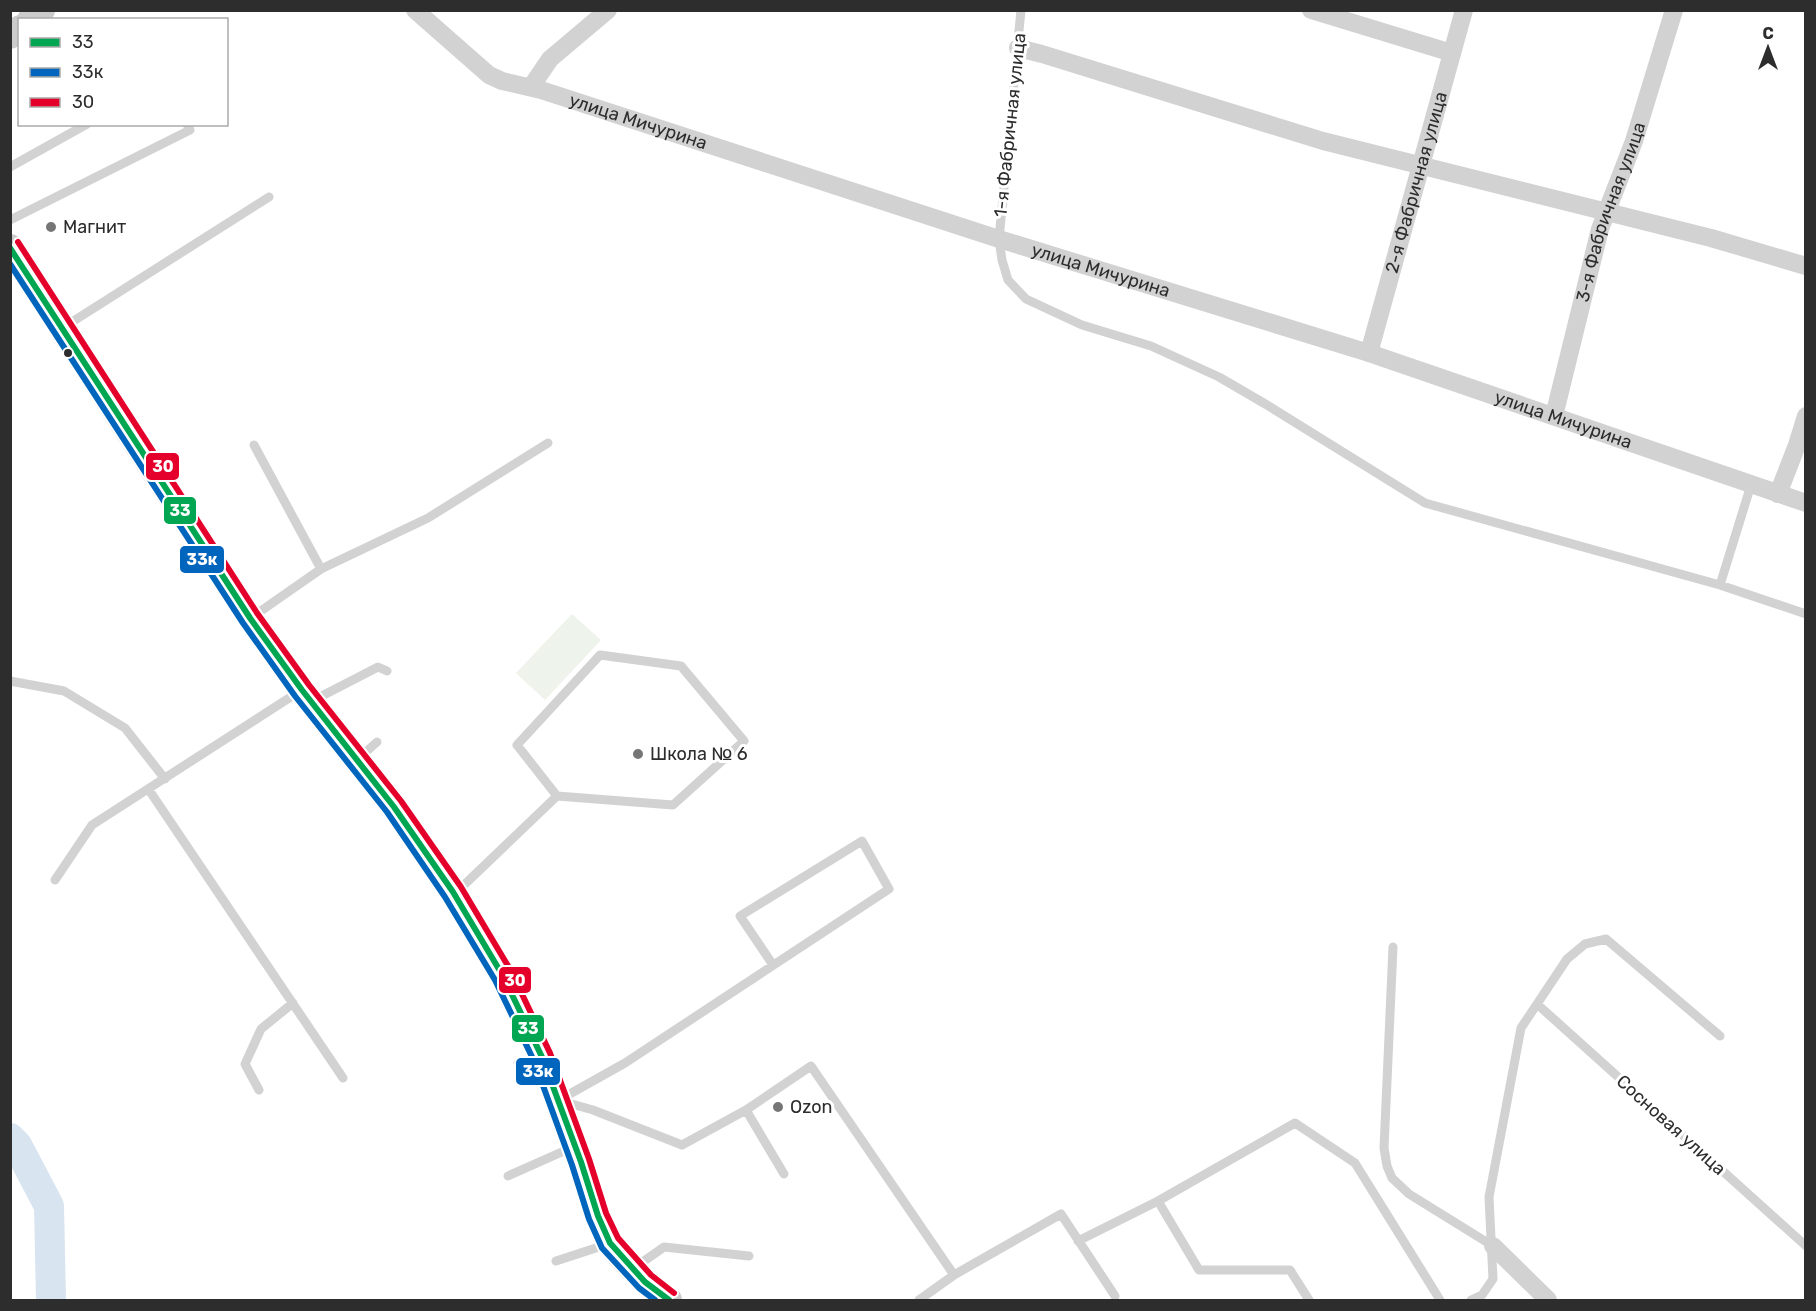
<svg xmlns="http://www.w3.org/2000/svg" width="1816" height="1311" viewBox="0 0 1816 1311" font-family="Rubik,sans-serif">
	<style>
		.green { fill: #eef3eb }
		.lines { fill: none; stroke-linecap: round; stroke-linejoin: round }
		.river { stroke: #d8e4f0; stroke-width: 30 }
		.service { stroke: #d2d2d2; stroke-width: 9 }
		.minor { stroke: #d2d2d2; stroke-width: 18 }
		.secondary { stroke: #cbcbcb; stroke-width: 26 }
		.bus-1-casing { stroke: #fff; stroke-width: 10 }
		.bus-2-casing { stroke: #fff; stroke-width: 10 }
		.bus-3-casing { stroke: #fff; stroke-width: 10 }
		.bus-1 { stroke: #00a651; stroke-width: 6 }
		.bus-2 { stroke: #0065bd; stroke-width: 6 }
		.bus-3 { stroke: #e4002b; stroke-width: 6 }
		.poi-dot { fill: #767676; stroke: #fff; stroke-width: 2 }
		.bus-dot { fill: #2d2d2d; stroke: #fff; stroke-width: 2 }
		.labels { text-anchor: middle; stroke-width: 6; stroke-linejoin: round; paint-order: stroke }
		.street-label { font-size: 18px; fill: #2d2d2d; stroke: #fff }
		.poi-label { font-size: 18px; fill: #2d2d2d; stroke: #fff; text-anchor: start }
		.line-badge { stroke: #fff; stroke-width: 2 }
		.badge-label { font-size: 16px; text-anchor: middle; font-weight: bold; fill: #fff }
	</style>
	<rect width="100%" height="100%" fill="#fff"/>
	<!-- green -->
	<path class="green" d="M 572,614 L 601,640 L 545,700 L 516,673 Z"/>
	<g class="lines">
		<!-- river -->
		<path class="river" d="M 10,1138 L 17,1145 L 49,1206 L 51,1300"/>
		<!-- service -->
		<path class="service" d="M 1021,10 L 999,239 L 1002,260 L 1008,280 L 1026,299 L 1082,325 L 1151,346 L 1219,377 L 1267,405 L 1425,503 L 1720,585 L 1751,485
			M 10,167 L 87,124
			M 10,220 L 190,130 L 187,124
			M 64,327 L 269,197
			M 321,569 L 428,518 L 548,443
			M 1720,585 L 1806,614
			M 252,617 L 321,569 L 254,445
			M 10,681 L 64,691 L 125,728 L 165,779
			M 314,700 L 378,667 L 387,671
			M 359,758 L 377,742
			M 149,790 L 343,1078
			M 55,880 L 92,825 L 300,691
			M 455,890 L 464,885 L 557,796 L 517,745 L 600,655 L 681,666 L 744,741 L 673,805 L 557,796
			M 1393,947 L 1384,1148 L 1387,1166 L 1392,1178 L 1409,1194 L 1493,1246
			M 1537,1004 L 1806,1246
			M 518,1063 L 540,1057
			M 259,1090 L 245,1064 L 261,1029 L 293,1003
			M 559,1100 L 625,1063 L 889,889 L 862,841 L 740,916 L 773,965
			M 561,1101 L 593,1110 L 682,1145 L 746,1110
			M 784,1174 L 746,1110 L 811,1066 L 954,1275 L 919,1300
			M 508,1176 L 573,1147
			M 1078,1241 L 1158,1201
			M 556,1261 L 608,1244
			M 634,1268 L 664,1247 L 749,1256
			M 954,1275 L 1061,1214 L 1115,1296
			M 1309,1300 L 1290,1270 L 1199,1270 L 1158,1201 L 1295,1123 L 1355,1163 L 1440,1300
			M 1471,1300 L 1482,1295 L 1493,1279 L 1489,1197 L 1521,1028 L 1567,959 L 1585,944 L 1606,939 L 1720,1036"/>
		<!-- minor -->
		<g class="minor">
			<path id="s1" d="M 415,10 L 489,75 L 502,81 L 541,90 L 999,239 L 1369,353 L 1806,503"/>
			<path d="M 1311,10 L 1452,53"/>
			<path d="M 1018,48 L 1042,54 L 1323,141 L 1711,238 L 1806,266"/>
			<path d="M 531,87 L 550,59 L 608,10"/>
			<path id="s2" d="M 1369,353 L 1464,10"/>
			<path id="s3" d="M 1554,416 L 1600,229 L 1634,141 L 1674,10"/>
			<path d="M 1778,494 L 1797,445 L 1806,416"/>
			<path d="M 1493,1246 L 1548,1300"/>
		</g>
		<!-- secondary -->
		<path class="secondary" d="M 30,20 L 42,10
			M 10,36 L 20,28
			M 10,247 L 131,436 L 250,618 L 302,690 L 394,807 L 453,892 L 503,976 L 542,1057 L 581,1162 L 598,1216 L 610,1243 L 619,1255 L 645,1282 L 669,1300"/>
		<defs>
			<path id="bus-1" d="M 10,248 L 250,618 L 302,690 L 394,807 L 453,892 L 503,976 L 542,1057 L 581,1162 L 598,1216 L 610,1243 L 645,1282 L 669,1300"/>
			<path id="bus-2" d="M 10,264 L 243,623 L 295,696 L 387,812 L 445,897 L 495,980 L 534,1061 L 572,1165 L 589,1219 L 602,1248 L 639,1288 L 655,1300"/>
			<path id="bus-3" d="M 18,242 L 257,613 L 309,685 L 401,801 L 461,887 L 511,971 L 550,1053 L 589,1159 L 606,1213 L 618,1238 L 651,1275 L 674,1293"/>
		</defs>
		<!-- bus-1 casing -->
		<use href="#bus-1" class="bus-1-casing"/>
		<!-- bus-2 casing -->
		<use href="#bus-2" class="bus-2-casing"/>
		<!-- bus-3 casing -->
		<use href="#bus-3" class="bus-3-casing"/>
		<!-- bus-1 -->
		<use href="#bus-1" class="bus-1"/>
		<!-- bus-2 -->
		<use href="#bus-2" class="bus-2"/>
		<!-- bus-3 -->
		<use href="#bus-3" class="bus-3"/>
	</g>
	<!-- markers -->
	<g class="poi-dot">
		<circle cx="51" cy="227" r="6"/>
		<circle cx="638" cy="754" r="6"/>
		<circle cx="778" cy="1107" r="6"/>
	</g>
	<circle class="bus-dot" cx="68" cy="353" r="5"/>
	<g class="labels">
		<!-- street labels -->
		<g class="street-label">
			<text dy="6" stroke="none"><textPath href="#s1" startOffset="255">улица Мичурина</textPath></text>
			<text transform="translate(1010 125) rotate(-84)" y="6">1-я Фабричная улица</text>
			<text dy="6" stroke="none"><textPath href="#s2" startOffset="177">2-я Фабричная улица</textPath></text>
			<text dy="6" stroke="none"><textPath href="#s3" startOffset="212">3-я Фабричная улица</textPath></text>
			<text dy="6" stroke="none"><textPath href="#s1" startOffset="741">улица Мичурина</textPath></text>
			<text dy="6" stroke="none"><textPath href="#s1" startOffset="1227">улица Мичурина</textPath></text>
			<text transform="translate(1671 1125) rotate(42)" y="6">Сосновая улица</text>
		</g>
		<!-- poi labels -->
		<g class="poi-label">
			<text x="63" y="233">Магнит</text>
			<text x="650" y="760">Школа № 6</text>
			<text x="790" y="1113">Ozon</text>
		</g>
	</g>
	<g class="line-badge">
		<rect x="145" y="452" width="35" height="29" rx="6" fill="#e4002b"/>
		<rect x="163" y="496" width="34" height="29" rx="6" fill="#00a651"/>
		<rect x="179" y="545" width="46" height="29" rx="6" fill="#0065bd"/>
		<rect x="498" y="966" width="34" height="28" rx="6" fill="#e4002b"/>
		<rect x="511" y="1014" width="34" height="29" rx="6" fill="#00a651"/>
		<rect x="515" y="1057" width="46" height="29" rx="6" fill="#0065bd"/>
	</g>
	<g class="badge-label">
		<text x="163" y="472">30</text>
		<text x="180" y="516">33</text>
		<text x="202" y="565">33к</text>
		<text x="515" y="986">30</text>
		<text x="528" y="1034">33</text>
		<text x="538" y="1077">33к</text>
	</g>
	<!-- border -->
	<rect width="1816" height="1311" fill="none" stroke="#2d2d2d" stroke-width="24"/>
	<!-- legend -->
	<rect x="18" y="18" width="210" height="108" fill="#ffffff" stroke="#ababab" stroke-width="1.5"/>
	<rect x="30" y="38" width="30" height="9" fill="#00a651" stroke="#ababab" stroke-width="1.5"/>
	<text x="72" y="48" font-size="18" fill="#2d2d2d">33</text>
	<rect x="30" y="68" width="30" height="9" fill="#0065bd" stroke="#ababab" stroke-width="1.5"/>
	<text x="72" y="78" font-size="18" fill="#2d2d2d">33к</text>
	<rect x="30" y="98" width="30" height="9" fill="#e4002b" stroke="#ababab" stroke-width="1.5"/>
	<text x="72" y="108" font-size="18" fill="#2d2d2d">30</text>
	<!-- north arrow -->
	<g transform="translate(1768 48)" stroke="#ffffff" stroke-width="4.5" paint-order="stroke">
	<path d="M0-4.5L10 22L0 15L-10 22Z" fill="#2d2d2d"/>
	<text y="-9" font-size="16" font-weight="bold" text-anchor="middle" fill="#2d2d2d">С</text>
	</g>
</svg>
